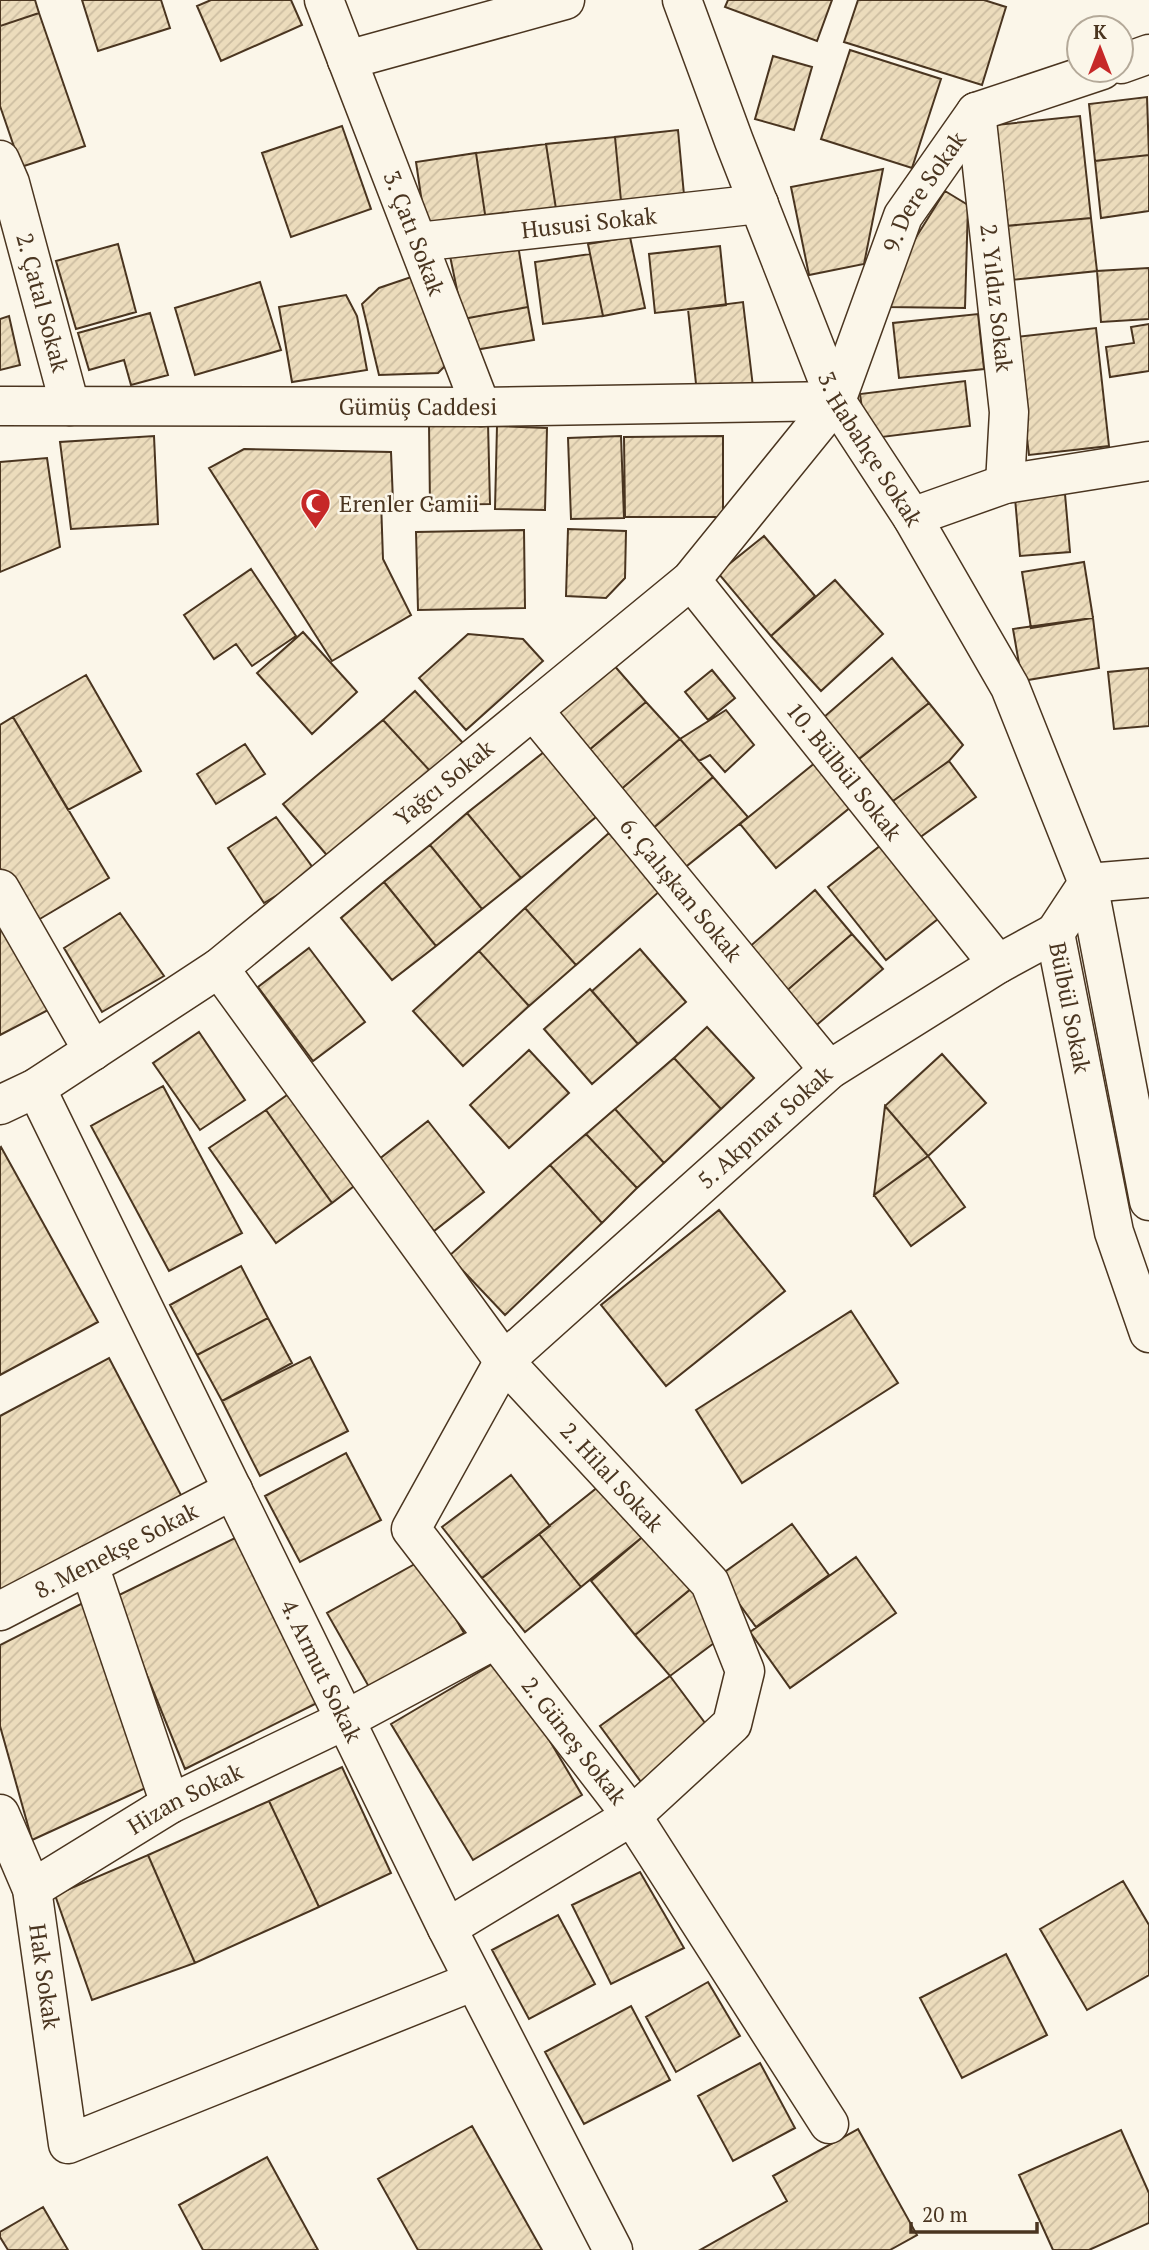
<svg xmlns="http://www.w3.org/2000/svg" width="1149" height="2250" viewBox="0 0 1149 2250" font-family="'PT Serif',serif">
	<style>
		.building { fill: url(#building-hatch); stroke: #4a3520; stroke-width: 2 }
		.lines { fill: none; stroke-linecap: round; stroke-linejoin: round }
		.street-casing { stroke: #4a3520; stroke-width: 41 }
		.secondary-casing { stroke: #4a3520; stroke-width: 41 }
		.street { stroke: #fbf6e9; stroke-width: 38 }
		.secondary { stroke: #fbf6e9; stroke-width: 38 }
		.labels { text-anchor: middle; stroke-width: 5; stroke-linejoin: round; paint-order: stroke }
		.street-label { font-size: 23px; fill: #4a3520; stroke: #fbf6e9 }
		.poi-label { font-size: 23px; fill: #4a3520; stroke: #fbf6e9; text-anchor: start }
	</style>
	<defs>
		<pattern id="building-hatch" width="6" height="6" patternUnits="userSpaceOnUse" patternTransform="scale(1.75)"><rect width="6" height="6" fill="#ecdcbc"/><path d="M-1 1l2-2M0 6l6-6M5 7l2-2" fill="none" stroke="#ccbda1"/></pattern>
	</defs>
	<rect width="100%" height="100%" fill="#fbf6e9"/>
	<!-- building -->
	<path class="building" d="M 0,0 L 35,0 L 39,13 L 0,26 Z
		M 82,0 L 161,0 L 170,28 L 98,51 Z
		M 211,0 L 291,0 L 302,25 L 221,61 L 197,6 Z
		M 728,0 L 832,0 L 817,41 L 725,7 Z
		M 858,0 L 984,0 L 1006,7 L 982,85 L 844,42 Z
		M 39,13 L 85,146 L 21,167 L 0,106 L 0,26 Z
		M 850,50 L 941,79 L 912,168 L 821,139 Z
		M 773,56 L 812,67 L 794,130 L 755,119 Z
		M 1147,97 L 1149,155 L 1095,161 L 1089,104 Z
		M 1080,116 L 1091,218 L 1006,226 L 996,125 Z
		M 342,126 L 371,209 L 291,237 L 262,153 Z
		M 678,130 L 684,195 L 621,201 L 615,137 Z
		M 615,137 L 621,201 L 556,209 L 546,144 Z
		M 546,144 L 556,209 L 486,221 L 476,153 Z
		M 476,153 L 486,221 L 426,230 L 416,162 Z
		M 1149,155 L 1149,211 L 1101,218 L 1095,161 Z
		M 883,169 L 864,264 L 809,275 L 791,187 Z
		M 945,191 L 968,205 L 965,308 L 887,307 L 903,258 Z
		M 1091,218 L 1097,271 L 1011,280 L 1006,226 Z
		M 630,237 L 645,308 L 603,316 L 588,244 Z
		M 118,244 L 136,312 L 76,329 L 56,261 Z
		M 518,245 L 528,307 L 463,319 L 450,256 Z
		M 720,246 L 726,305 L 655,313 L 649,254 Z
		M 590,254 L 603,316 L 543,324 L 535,262 Z
		M 1149,268 L 1149,319 L 1101,322 L 1097,271 Z
		M 420,274 L 450,361 L 438,373 L 379,375 L 362,304 L 379,288 Z
		M 260,282 L 281,350 L 195,375 L 175,308 Z
		M 346,295 L 357,316 L 367,370 L 292,382 L 279,307 Z
		M 743,302 L 753,387 L 697,393 L 688,309 Z
		M 528,307 L 534,340 L 469,351 L 463,319 Z
		M 150,313 L 168,375 L 131,385 L 124,360 L 89,370 L 78,333 Z
		M 978,314 L 984,369 L 899,378 L 893,323 Z
		M 9,316 L 20,365 L 0,370 L 0,319 Z
		M 1149,324 L 1149,371 L 1110,377 L 1106,347 L 1134,343 L 1131,327 Z
		M 1096,328 L 1109,446 L 1029,455 L 1015,337 Z
		M 965,381 L 970,426 L 866,439 L 860,394 Z
		M 488,423 L 490,504 L 430,505 L 429,424 Z
		M 497,426 L 547,428 L 545,510 L 495,509 Z
		M 154,436 L 158,524 L 71,529 L 60,442 Z
		M 621,436 L 624,518 L 571,519 L 568,438 Z
		M 723,436 L 723,517 L 625,517 L 624,437 Z
		M 244,449 L 391,452 L 393,502 L 381,501 L 383,559 L 411,615 L 332,661 L 209,468 Z
		M 47,458 L 60,547 L 0,572 L 0,462 Z
		M 1065,494 L 1070,552 L 1020,556 L 1015,498 Z
		M 568,529 L 626,531 L 625,578 L 606,598 L 566,596 Z
		M 524,530 L 525,608 L 418,610 L 416,532 Z
		M 764,536 L 815,596 L 771,636 L 718,573 Z
		M 1084,562 L 1093,618 L 1031,628 L 1022,572 Z
		M 251,569 L 296,636 L 252,666 L 236,644 L 214,659 L 184,615 Z
		M 835,580 L 883,634 L 821,691 L 771,636 Z
		M 1093,618 L 1099,668 L 1022,681 L 1013,629 Z
		M 303,632 L 357,692 L 312,734 L 257,673 Z
		M 468,634 L 523,639 L 543,661 L 466,730 L 419,678 Z
		M 892,658 L 929,703 L 859,759 L 824,717 Z
		M 612,663 L 646,702 L 588,751 L 554,712 Z
		M 1149,668 L 1149,726 L 1114,729 L 1108,672 Z
		M 712,670 L 735,698 L 708,720 L 685,692 Z
		M 86,675 L 141,771 L 68,810 L 13,717 Z
		M 415,691 L 463,743 L 431,772 L 383,720 Z
		M 646,702 L 680,739 L 619,791 L 588,751 Z
		M 929,703 L 963,745 L 949,761 L 893,801 L 859,759 Z
		M 726,710 L 754,745 L 725,772 L 710,755 L 699,761 L 680,739 Z
		M 13,717 L 109,878 L 33,923 L 0,868 L 0,725 Z
		M 383,720 L 431,772 L 331,860 L 283,804 Z
		M 680,739 L 713,777 L 651,830 L 619,791 Z
		M 245,744 L 265,774 L 216,804 L 197,774 Z
		M 544,752 L 596,817 L 521,878 L 467,813 Z
		M 949,761 L 976,797 L 919,838 L 893,801 Z
		M 816,762 L 852,806 L 776,868 L 740,824 Z
		M 713,777 L 748,817 L 683,869 L 651,830 Z
		M 467,813 L 521,878 L 482,909 L 430,845 Z
		M 276,817 L 316,872 L 264,903 L 228,848 Z
		M 609,833 L 661,890 L 576,965 L 525,908 Z
		M 890,838 L 948,911 L 886,960 L 828,887 Z
		M 430,845 L 482,909 L 436,946 L 384,882 Z
		M 384,882 L 436,946 L 392,980 L 341,918 Z
		M 815,890 L 852,934 L 784,993 L 747,949 Z
		M 525,908 L 576,965 L 529,1006 L 479,951 Z
		M 120,913 L 164,976 L 102,1012 L 64,948 Z
		M 0,916 L 50,1009 L 0,1035 Z
		M 852,934 L 883,969 L 813,1028 L 784,993 Z
		M 309,948 L 365,1022 L 313,1061 L 258,987 Z
		M 640,949 L 686,1002 L 638,1044 L 592,991 Z
		M 479,951 L 529,1006 L 463,1066 L 413,1011 Z
		M 590,989 L 638,1044 L 592,1084 L 544,1029 Z
		M 707,1027 L 754,1078 L 721,1109 L 674,1058 Z
		M 199,1032 L 245,1100 L 200,1130 L 153,1063 Z
		M 529,1050 L 569,1093 L 509,1148 L 470,1105 Z
		M 942,1054 L 986,1103 L 928,1156 L 885,1106 Z
		M 674,1058 L 721,1109 L 664,1163 L 615,1109 Z
		M 163,1086 L 242,1233 L 169,1271 L 91,1126 Z
		M 297,1088 L 362,1180 L 332,1203 L 266,1110 Z
		M 885,1106 L 928,1156 L 874,1195 Z
		M 615,1109 L 664,1163 L 637,1188 L 586,1134 Z
		M 266,1110 L 332,1203 L 276,1243 L 209,1148 Z
		M 428,1121 L 484,1192 L 434,1231 L 378,1160 Z
		M 586,1134 L 637,1188 L 602,1223 L 550,1165 Z
		M 1,1147 L 98,1322 L 0,1375 L 0,1148 Z
		M 928,1156 L 965,1207 L 911,1246 L 874,1195 Z
		M 550,1165 L 602,1223 L 505,1315 L 449,1256 Z
		M 719,1210 L 785,1291 L 666,1386 L 601,1305 Z
		M 241,1266 L 268,1318 L 197,1355 L 170,1305 Z
		M 851,1311 L 898,1383 L 742,1483 L 696,1410 Z
		M 268,1318 L 292,1363 L 222,1401 L 197,1355 Z
		M 310,1357 L 348,1431 L 260,1476 L 222,1401 Z
		M 109,1358 L 182,1497 L 0,1593 L 0,1416 Z
		M 346,1453 L 381,1520 L 300,1562 L 265,1496 Z
		M 511,1475 L 550,1526 L 482,1578 L 442,1527 Z
		M 603,1483 L 646,1534 L 581,1587 L 539,1534 Z
		M 792,1524 L 829,1575 L 756,1627 L 719,1576 Z
		M 539,1534 L 581,1587 L 525,1632 L 482,1578 Z
		M 646,1534 L 692,1588 L 635,1635 L 591,1581 Z
		M 235,1538 L 319,1702 L 185,1769 L 115,1597 Z
		M 856,1557 L 896,1613 L 790,1688 L 750,1632 Z
		M 422,1560 L 464,1633 L 369,1687 L 327,1613 Z
		M 692,1588 L 726,1634 L 670,1676 L 635,1635 Z
		M 85,1602 L 150,1786 L 32,1840 L 0,1726 L 0,1645 Z
		M 501,1659 L 582,1795 L 473,1860 L 391,1724 Z
		M 670,1676 L 711,1731 L 641,1782 L 600,1726 Z
		M 342,1767 L 391,1873 L 319,1907 L 269,1801 Z
		M 269,1801 L 319,1907 L 195,1963 L 148,1855 Z
		M 148,1855 L 195,1963 L 92,2000 L 55,1895 Z
		M 640,1872 L 684,1948 L 611,1984 L 572,1905 Z
		M 1123,1881 L 1149,1925 L 1149,1975 L 1087,2010 L 1040,1929 Z
		M 558,1915 L 595,1984 L 529,2019 L 492,1950 Z
		M 1006,1954 L 1047,2035 L 962,2078 L 920,1998 Z
		M 708,1982 L 740,2036 L 676,2072 L 646,2017 Z
		M 631,2006 L 670,2080 L 584,2124 L 545,2052 Z
		M 760,2063 L 795,2128 L 733,2161 L 698,2096 Z
		M 472,2126 L 542,2250 L 418,2250 L 378,2179 Z
		M 858,2129 L 917,2235 L 890,2250 L 700,2250 L 787,2201 L 773,2176 Z
		M 1121,2130 L 1149,2193 L 1149,2223 L 1089,2250 L 1053,2250 L 1019,2175 Z
		M 267,2157 L 318,2250 L 203,2250 L 179,2205 Z
		M 43,2207 L 68,2250 L 8,2250 L 0,2237 L 0,2232 Z"/>
	<g class="lines">
		<defs>
			<g id="street">
				<path id="s1" d="M 324,0 L 481,407"/>
				<path d="M 347,60 L 565,0"/>
				<path d="M 1121,64 L 1149,54"/>
				<path id="s2" d="M 976,112 L 1009,412 L 1005,484"/>
				<path id="s3" d="M 0,160 L 10,183 L 70,406"/>
				<path id="s4" d="M 418,242 L 759,204"/>
				<path d="M 912,517 L 1005,484 L 1149,461"/>
				<path id="s5" d="M 691,580 L 998,964"/>
				<path id="s6" d="M 533,710 L 829,1070"/>
				<path d="M 1088,883 L 1149,878"/>
				<path d="M 0,889 L 93,1051"/>
				<path id="s7" d="M 219,968 L 504,1361 L 710,1583 L 745,1671 L 732,1724 L 632,1816 L 447,1928"/>
				<path id="s8" d="M 36,1088 L 447,1928 L 613,2250"/>
				<path id="s9" d="M 0,1105 L 36,1088 L 219,968 L 691,580 L 836,401 L 903,216 L 976,112 L 1102,70"/>
				<path d="M 89,1565 L 170,1804"/>
				<path id="s10" d="M 0,1611 L 233,1490"/>
				<path id="s11" d="M 0,1814 L 32,1889 L 68,2144 L 474,1981"/>
				<path id="s12" d="M 32,1889 L 170,1804 L 345,1720 L 496,1639"/>
				<path id="s13" d="M 829,2124 L 632,1816 L 411,1529 L 504,1361 L 829,1070 L 998,964 L 1055,933"/>
			</g>
			<g id="secondary">
				<path id="s14" d="M 682,0 L 734,141 L 836,401 L 912,517 L 1010,687 L 1088,883 L 1149,1201"/>
				<path id="s15" d="M 0,406 L 481,407 L 836,401"/>
				<path id="s16" d="M 1088,883 L 1055,933 L 1114,1232 L 1149,1333"/>
			</g>
		</defs>
		<!-- street casing -->
		<use href="#street" class="street-casing"/>
		<!-- secondary casing -->
		<use href="#secondary" class="secondary-casing"/>
		<!-- street -->
		<use href="#street" class="street"/>
		<!-- secondary -->
		<use href="#secondary" class="secondary"/>
	</g>
	<!-- icons -->
	<defs>
		<symbol id="mosque-pin" viewBox="-11 -11 22 30"><path d="M0 17L-7.5 6A9.5 9.5 0 1 1 7.5 6Z" fill="#c62828" stroke="#fbf6e9"/><path d="M3.5-4.9A6 6 0 1 0 3.5 4.9A5 5 0 1 1 3.5-4.9Z" fill="#fff"/></symbol>
	</defs>
	<g fill-rule="evenodd">
		<use href="#mosque-pin" x="298" y="486" width="35" height="47"/>
	</g>
	<g class="labels">
		<!-- street labels -->
		<g class="street-label">
			<text dy="8" stroke="none"><textPath href="#s9" startOffset="1328">9. Dere Sokak</textPath></text>
			<text dy="8" stroke="none"><textPath href="#s4" startOffset="172">Hususi Sokak</textPath></text>
			<text dy="8" stroke="none"><textPath href="#s1" startOffset="250">3. Çatı Sokak</textPath></text>
			<text dy="8" stroke="none"><textPath href="#s2" startOffset="187">2. Yıldız Sokak</textPath></text>
			<text dy="8" stroke="none"><textPath href="#s3" startOffset="149">2. Çatal Sokak</textPath></text>
			<text dy="8" stroke="none"><textPath href="#s15" startOffset="418">Gümüş Caddesi</textPath></text>
			<text dy="8" stroke="none"><textPath href="#s14" startOffset="488">3. Habahçe Sokak</textPath></text>
			<text dy="8" stroke="none"><textPath href="#s5" startOffset="245">10. Bülbül Sokak</textPath></text>
			<text dy="8" stroke="none"><textPath href="#s9" startOffset="550">Yağcı Sokak</textPath></text>
			<text dy="8" stroke="none"><textPath href="#s6" startOffset="233">6. Çalışkan Sokak</textPath></text>
			<text dy="8" stroke="none"><textPath href="#s16" startOffset="136">Bülbül Sokak</textPath></text>
			<text dy="8" stroke="none"><textPath href="#s13" startOffset="1270">5. Akpınar Sokak</textPath></text>
			<text dy="8" stroke="none"><textPath href="#s7" startOffset="644">2. Hilal Sokak</textPath></text>
			<text dy="8" stroke="none"><textPath href="#s10" startOffset="131">8. Menekşe Sokak</textPath></text>
			<text dy="8" stroke="none"><textPath href="#s8" startOffset="649">4. Armut Sokak</textPath></text>
			<text transform="translate(574 1741) rotate(52)" y="8">2. Güneş Sokak</text>
			<text dy="8" stroke="none"><textPath href="#s12" startOffset="178">Hizan Sokak</textPath></text>
			<text dy="8" stroke="none"><textPath href="#s11" startOffset="170">Hak Sokak</textPath></text>
		</g>
		<!-- poi labels -->
		<g class="poi-label">
			<text x="339" y="512">Erenler Camii</text>
		</g>
	</g>
	<!-- north arrow -->
	<g transform="translate(1100 49)"><circle r="33" fill="#fbf6e9" stroke="#b4a999" stroke-width="2"/>
	<path d="M0-5L12 26L0 18L-12 26Z" fill="#c62828"/>
	<text y="-10" font-size="19" font-weight="bold" text-anchor="middle" fill="#4a3520">K</text>
	</g>
	<!-- scale -->
	<path d="M911 2222v10h126v-10" fill="none" stroke="#4a3520" stroke-width="3.5"/>
	<text x="922" y="2222" font-size="21" fill="#4a3520" stroke="#fbf6e9" stroke-width="5" paint-order="stroke">20 m</text>
</svg>
